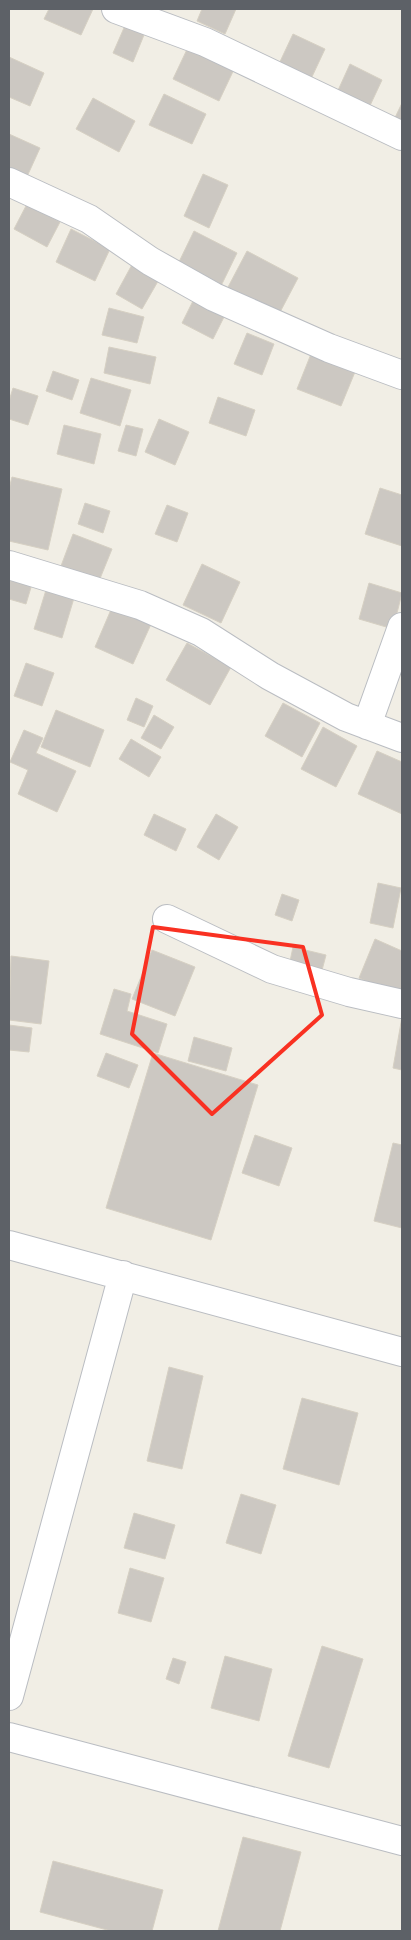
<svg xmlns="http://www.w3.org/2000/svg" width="411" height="1940" viewBox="0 0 411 1940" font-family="Quicksand,sans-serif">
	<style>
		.building { fill: #ccc8c2; stroke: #d6d0c3 }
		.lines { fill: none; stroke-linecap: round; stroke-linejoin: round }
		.minor-casing { stroke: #babdc2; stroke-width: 30 }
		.minor { stroke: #fff; stroke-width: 28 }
		.marked { fill: none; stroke: #f93122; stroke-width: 4; stroke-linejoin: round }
	</style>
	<rect width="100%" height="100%" fill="#f1eee5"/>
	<!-- building -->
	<path class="building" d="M 49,9 L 93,9 L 81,35 L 44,19 Z
		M 202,9 L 236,9 L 225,34 L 197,21 Z
		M 127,21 L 146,30 L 133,62 L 113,53 Z
		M 293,34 L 325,49 L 310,81 L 278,66 Z
		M 191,41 L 237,63 L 219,101 L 173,79 Z
		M 9,57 L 44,73 L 30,106 L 9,97 Z
		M 350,64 L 382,80 L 367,112 L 335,97 Z
		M 164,94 L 206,114 L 192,144 L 149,125 Z
		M 93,98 L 135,121 L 119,152 L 76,129 Z
		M 402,103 L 402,131 L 391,126 Z
		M 9,134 L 40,148 L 25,181 L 9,174 Z
		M 203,174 L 228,185 L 209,228 L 184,216 Z
		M 27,204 L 60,222 L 47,247 L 14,229 Z
		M 71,229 L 110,249 L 95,281 L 56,262 Z
		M 194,231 L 237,253 L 220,288 L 177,266 Z
		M 247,251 L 298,278 L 278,316 L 227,289 Z
		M 134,261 L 161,276 L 142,309 L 116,294 Z
		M 195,297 L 226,313 L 213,339 L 182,323 Z
		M 109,308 L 144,317 L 137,343 L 102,335 Z
		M 247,333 L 274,344 L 262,375 L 234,364 Z
		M 109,347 L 156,357 L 150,384 L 104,373 Z
		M 313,349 L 357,367 L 341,406 L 297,389 Z
		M 53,371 L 79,380 L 72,400 L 46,391 Z
		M 91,378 L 131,390 L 120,426 L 80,413 Z
		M 13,388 L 38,396 L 28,425 L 9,419 L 9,401 Z
		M 218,397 L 255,410 L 246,436 L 209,423 Z
		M 159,419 L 189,432 L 175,465 L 145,452 Z
		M 64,425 L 101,434 L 94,464 L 57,454 Z
		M 126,425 L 143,429 L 136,456 L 118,451 Z
		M 12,477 L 62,489 L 48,550 L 9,541 L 9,489 Z
		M 380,488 L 402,495 L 402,546 L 365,534 Z
		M 85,503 L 110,511 L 103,533 L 78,524 Z
		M 167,505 L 188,513 L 177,542 L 155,534 Z
		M 73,534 L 112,549 L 99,581 L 61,566 Z
		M 202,564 L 240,582 L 221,623 L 183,605 Z
		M 9,577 L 32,584 L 26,604 L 9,599 Z
		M 369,583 L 402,593 L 393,629 L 359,619 Z
		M 46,590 L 74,598 L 62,638 L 34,629 Z
		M 113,605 L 152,622 L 133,664 L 95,647 Z
		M 187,643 L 231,667 L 210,705 L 166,680 Z
		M 26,663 L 54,673 L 42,706 L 14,696 Z
		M 136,698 L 153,706 L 144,727 L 127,720 Z
		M 283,703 L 320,723 L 302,757 L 265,736 Z
		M 56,710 L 104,730 L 90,767 L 41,747 Z
		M 154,715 L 174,727 L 161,749 L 141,738 Z
		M 323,727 L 357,746 L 336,787 L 301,769 Z
		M 24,730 L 43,738 L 36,753 L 76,771 L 57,812 L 18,794 L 28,770 L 10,762 Z
		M 131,739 L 161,757 L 149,777 L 119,759 Z
		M 377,751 L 402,762 L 402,814 L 358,794 Z
		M 154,814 L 186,829 L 176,851 L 144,835 Z
		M 216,814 L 238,827 L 219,860 L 197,847 Z
		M 378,883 L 401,888 L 393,928 L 370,923 Z
		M 282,894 L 299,900 L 292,921 L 275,915 Z
		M 375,939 L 402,951 L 402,996 L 359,978 Z
		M 293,947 L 326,955 L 321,974 L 289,966 Z
		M 152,950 L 195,967 L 175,1016 L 132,999 Z
		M 11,956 L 49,961 L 41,1024 L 9,1020 Z
		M 114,989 L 131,994 L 127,1011 L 167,1024 L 158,1053 L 100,1034 Z
		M 402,1017 L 402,1070 L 393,1068 Z
		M 9,1025 L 32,1028 L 29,1052 L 9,1050 Z
		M 194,1037 L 232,1048 L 226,1071 L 188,1061 Z
		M 106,1053 L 138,1065 L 129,1088 L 97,1076 Z
		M 153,1053 L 258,1085 L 211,1240 L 106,1208 Z
		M 255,1135 L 292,1148 L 279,1186 L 242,1173 Z
		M 393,1143 L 402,1145 L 402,1228 L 374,1221 Z
		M 169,1367 L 203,1376 L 182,1469 L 147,1461 Z
		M 302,1398 L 358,1413 L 339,1485 L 283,1469 Z
		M 241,1494 L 276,1505 L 261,1554 L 226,1543 Z
		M 134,1513 L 175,1525 L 165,1559 L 124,1548 Z
		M 130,1568 L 164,1578 L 151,1622 L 118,1613 Z
		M 322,1646 L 363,1659 L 329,1768 L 288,1756 Z
		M 225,1656 L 272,1669 L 259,1721 L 211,1708 Z
		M 173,1658 L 186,1662 L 179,1684 L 166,1679 Z
		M 243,1837 L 301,1852 L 280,1931 L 218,1931 Z
		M 53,1861 L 163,1890 L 152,1931 L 111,1931 L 40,1912 Z"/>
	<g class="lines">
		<defs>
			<path id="minor" d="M 116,9 L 205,42 L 402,136
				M 9,182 L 89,219 L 150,261 L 214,297 L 329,348 L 402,375
				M 9,565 L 140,605 L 201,632 L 270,676 L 346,717 L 402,738
				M 367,725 L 402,627
				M 167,919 L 272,969 L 349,992 L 402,1004
				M 9,1245 L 402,1352
				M 9,1696 L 123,1275
				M 9,1737 L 402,1841"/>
		</defs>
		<!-- minor casing -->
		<use href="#minor" class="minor-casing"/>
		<!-- minor -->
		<use href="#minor" class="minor"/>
	</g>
	<!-- marked area -->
	<path class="marked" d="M 153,927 L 303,947 L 322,1015 L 212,1114 L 132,1034 Z"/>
	<!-- border -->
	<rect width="411" height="1940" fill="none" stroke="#5d6167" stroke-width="20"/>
</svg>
